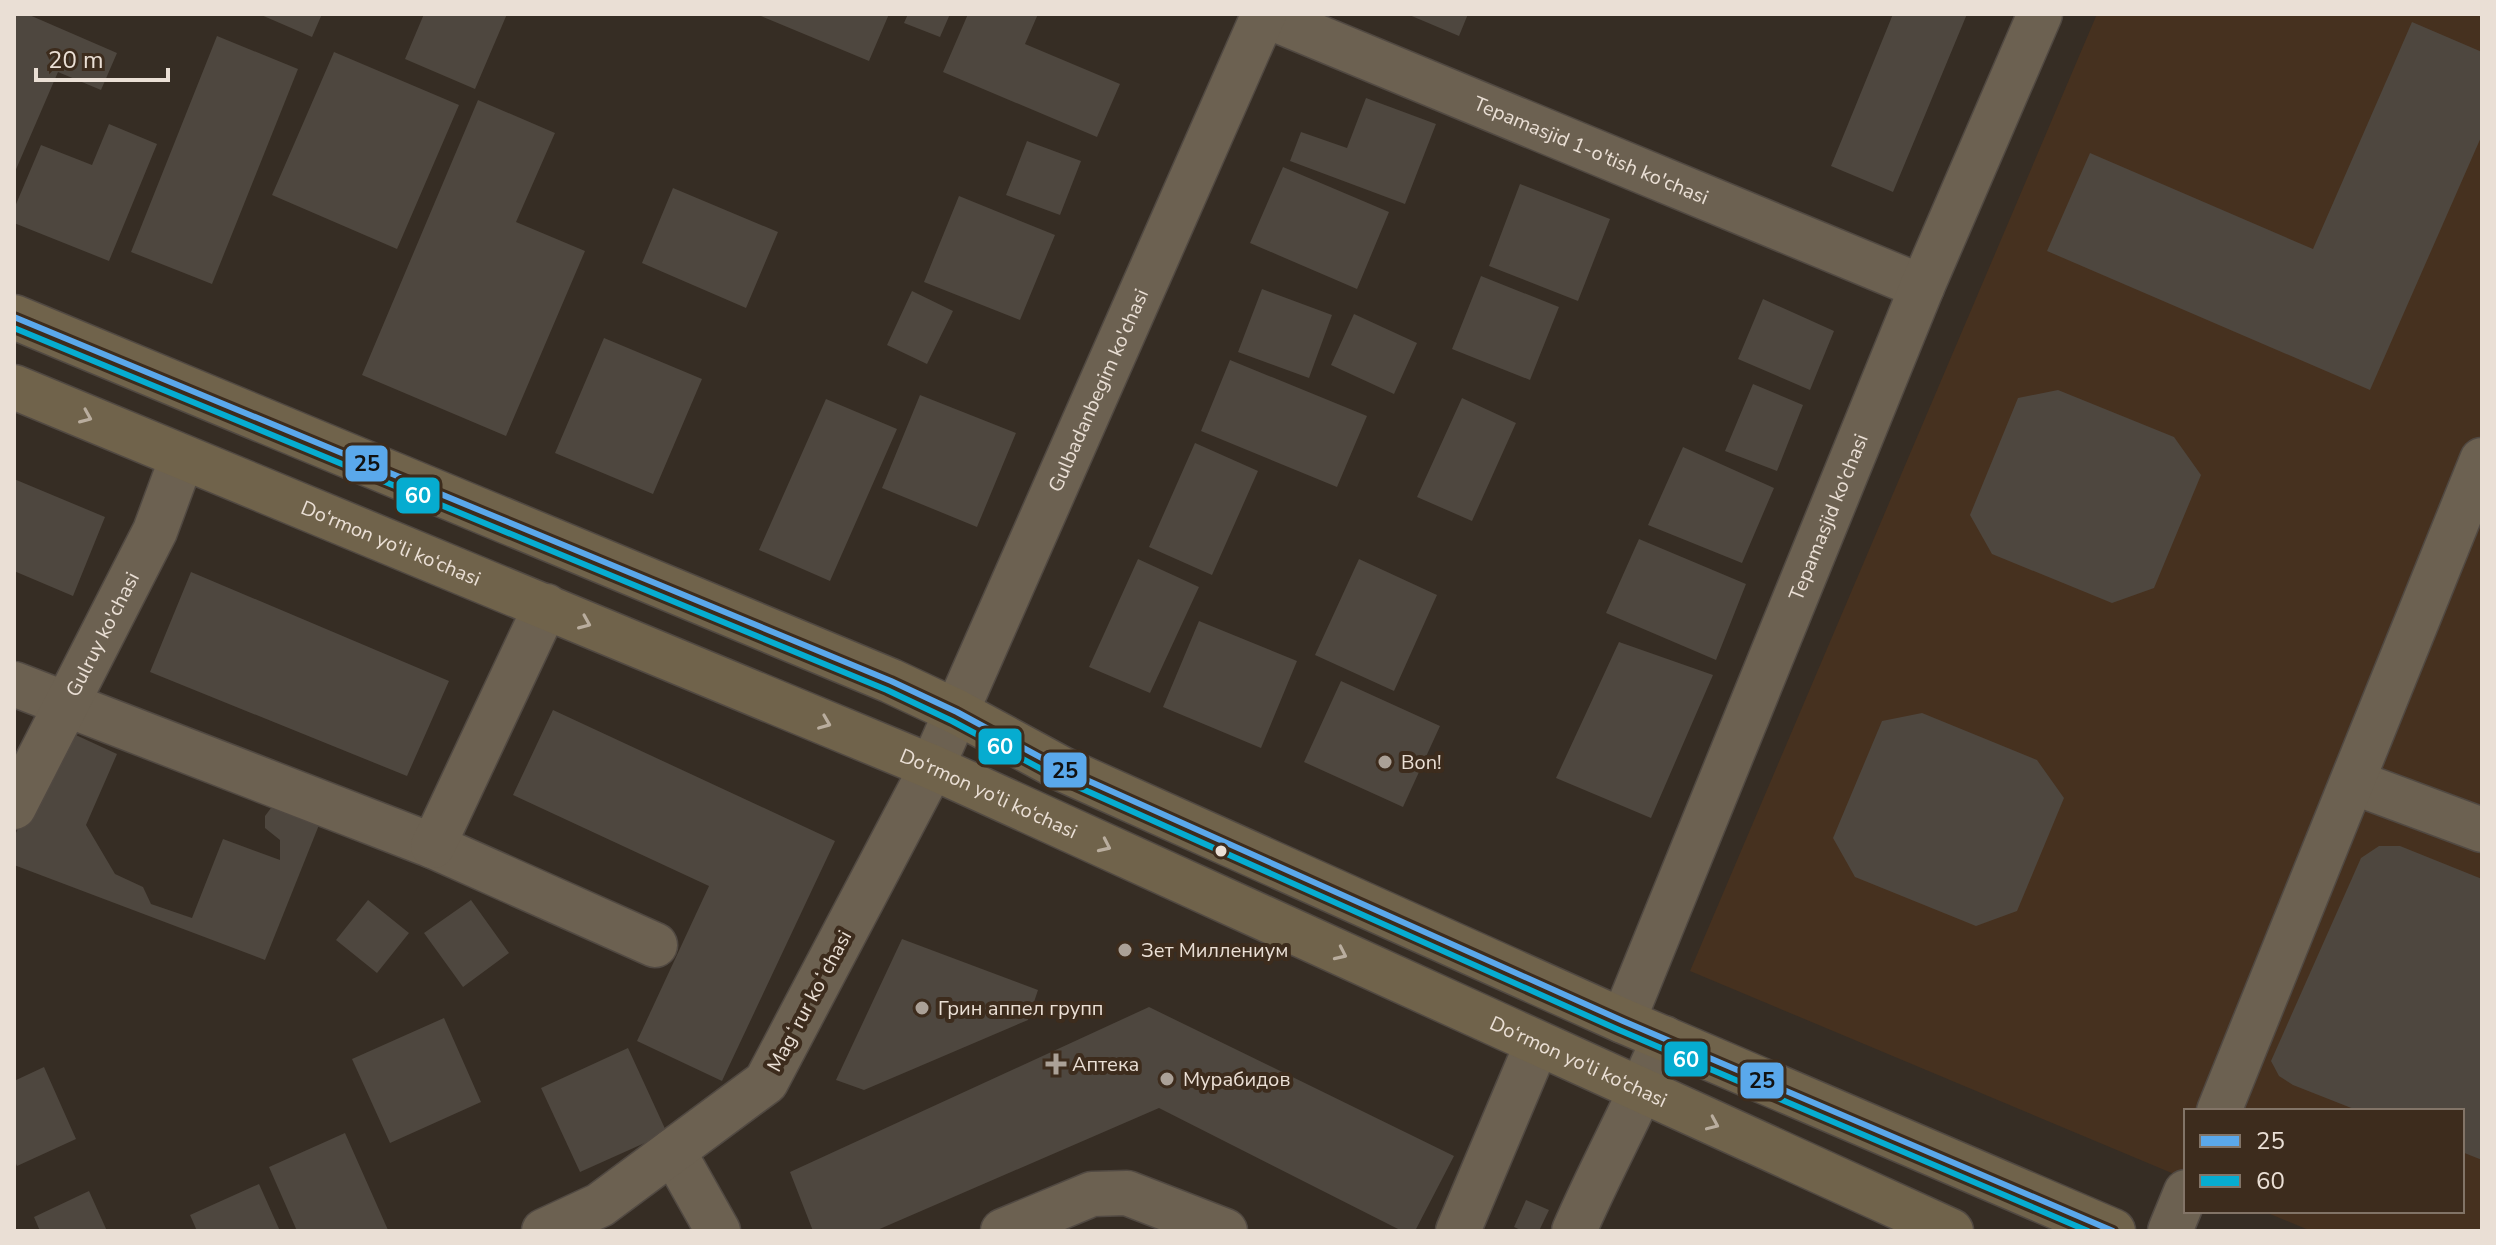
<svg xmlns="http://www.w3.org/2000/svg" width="2496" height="1245" viewBox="0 0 2496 1245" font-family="'Nunito Sans',sans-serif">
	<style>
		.built { fill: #46311f }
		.building { fill: #4e473f }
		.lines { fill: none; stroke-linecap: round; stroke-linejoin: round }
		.minor-casing { stroke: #514942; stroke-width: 47 }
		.major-casing { stroke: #514942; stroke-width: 47 }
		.minor { stroke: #6c6151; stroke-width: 44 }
		.major { stroke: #70634b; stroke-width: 44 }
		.bus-1-casing { stroke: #3d2c1d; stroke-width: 12 }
		.bus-2-casing { stroke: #3d2c1d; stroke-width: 12 }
		.bus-1 { stroke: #5aa8eb; stroke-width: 6 }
		.bus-2 { stroke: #06acd0; stroke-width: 6 }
		.oneway { stroke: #b9ad9e }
		.poi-dot { fill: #aba197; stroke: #3d2c1d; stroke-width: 3 }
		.bus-dot { fill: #eadfd5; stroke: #3d2c1d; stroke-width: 3 }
		.labels { text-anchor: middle; stroke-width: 8; stroke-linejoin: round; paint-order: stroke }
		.street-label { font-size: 20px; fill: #eadfd5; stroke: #3d2c1d }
		.poi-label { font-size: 20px; fill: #eadfd5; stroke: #3d2c1d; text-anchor: start }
		.line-badge { stroke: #3d2c1d; stroke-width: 3 }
		.badge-label { font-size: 22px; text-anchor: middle; font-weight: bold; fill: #fff }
		.pale-badge-label { font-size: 22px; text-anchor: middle; font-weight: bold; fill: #111 }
	</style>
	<rect width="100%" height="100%" fill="#362d24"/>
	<!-- built -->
	<path class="built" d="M 2097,14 L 2482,14 L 2482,1231 L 2311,1231 L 2263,1211 L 2462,1211 L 2462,1111 L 2186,1111 L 2186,1179 L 1690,971 Z"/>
	<!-- building -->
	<path class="building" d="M 14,14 L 27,14 L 117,53 L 101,90 L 58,72 L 14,174 Z
		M 259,14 L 322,14 L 312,37 Z
		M 424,14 L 507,14 L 475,89 L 405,59 Z
		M 756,14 L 889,14 L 869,61 Z
		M 908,14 L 950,14 L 940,37 L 904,23 Z
		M 968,14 L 1038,14 L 1025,44 L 1120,84 L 1097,137 L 943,72 Z
		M 1407,14 L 1468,14 L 1459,36 Z
		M 1893,14 L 1967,14 L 1893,192 L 1831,166 Z
		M 2412,22 L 2482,52 L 2482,135 L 2370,390 L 2047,251 L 2090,153 L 2313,249 Z
		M 217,36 L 298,69 L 212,284 L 131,252 Z
		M 334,52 L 459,105 L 397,249 L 272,195 Z
		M 1366,98 L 1436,124 L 1405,204 L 1290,161 L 1301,132 L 1347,148 Z
		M 478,100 L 555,133 L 516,222 L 585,251 L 506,436 L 362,375 Z
		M 109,124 L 157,144 L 109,261 L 14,223 L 14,209 L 41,145 L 92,165 Z
		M 1027,141 L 1081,161 L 1060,215 L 1006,195 Z
		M 1283,167 L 1389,212 L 1357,289 L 1250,243 Z
		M 1520,184 L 1610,219 L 1578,301 L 1489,266 Z
		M 673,188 L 778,232 L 746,308 L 642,263 Z
		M 959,196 L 1055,235 L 1020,320 L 924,282 Z
		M 1481,276 L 1559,307 L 1530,380 L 1452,349 Z
		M 1262,289 L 1332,315 L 1309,378 L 1238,352 Z
		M 912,291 L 953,311 L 927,364 L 887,345 Z
		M 1763,299 L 1834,331 L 1810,390 L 1738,359 Z
		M 1354,314 L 1417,343 L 1394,394 L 1331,365 Z
		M 604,338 L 702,379 L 653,494 L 555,453 Z
		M 1230,360 L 1367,416 L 1337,487 L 1201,431 Z
		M 1753,384 L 1803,405 L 1777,471 L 1725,451 Z
		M 2058,390 L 2174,437 L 2201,475 L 2154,588 L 2112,603 L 1992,554 L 1970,515 L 2018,398 Z
		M 920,395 L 1016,433 L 977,527 L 882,488 Z
		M 1462,398 L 1516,423 L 1472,521 L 1417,497 Z
		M 826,399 L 897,429 L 830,581 L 759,550 Z
		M 1195,443 L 1258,471 L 1212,575 L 1149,547 Z
		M 1683,447 L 1774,488 L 1742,563 L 1648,525 Z
		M 14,479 L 105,517 L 73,596 L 14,571 Z
		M 1639,539 L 1746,584 L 1716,660 L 1606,613 Z
		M 1138,559 L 1199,587 L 1150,693 L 1089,667 Z
		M 1359,559 L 1437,595 L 1394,691 L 1315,655 Z
		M 191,572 L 449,681 L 407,776 L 150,672 Z
		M 1199,621 L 1297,661 L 1261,748 L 1163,707 Z
		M 1619,642 L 1713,675 L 1651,818 L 1556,778 Z
		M 1341,681 L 1440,726 L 1403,807 L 1304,762 Z
		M 553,710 L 835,841 L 722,1081 L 637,1041 L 709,886 L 513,795 Z
		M 1922,713 L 2037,760 L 2064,798 L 2017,911 L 1976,926 L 1855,877 L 1833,838 L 1882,721 Z
		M 65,730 L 117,754 L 86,825 L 115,874 L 143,887 L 151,904 L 192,918 L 223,839 L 280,860 L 280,840 L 265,828 L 265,816 L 271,808 L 319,825 L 265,960 L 14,865 L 14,837 Z
		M 2379,846 L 2400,846 L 2482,879 L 2482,1160 L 2462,1152 L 2462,1111 L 2359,1111 L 2293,1085 L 2279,1076 L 2271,1061 L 2361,858 Z
		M 368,900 L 409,933 L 377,973 L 336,940 Z
		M 471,900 L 509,953 L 463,987 L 424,933 Z
		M 902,939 L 1038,990 L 1028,1020 L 864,1090 L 836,1080 Z
		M 1149,1007 L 1454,1156 L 1415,1231 L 1402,1231 L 1159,1108 L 875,1231 L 813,1231 L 790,1172 Z
		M 444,1018 L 481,1102 L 390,1143 L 352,1059 Z
		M 628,1048 L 667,1133 L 580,1172 L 541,1088 Z
		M 44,1067 L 76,1139 L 17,1166 L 14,1159 L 14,1081 Z
		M 345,1133 L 388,1230 L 297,1231 L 269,1167 Z
		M 259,1184 L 280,1231 L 197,1231 L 190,1215 Z
		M 89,1191 L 107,1231 L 40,1231 L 34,1217 Z
		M 1526,1200 L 1549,1210 L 1539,1231 L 1523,1231 L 1514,1227 Z"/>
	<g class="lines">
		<defs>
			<g id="minor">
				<path id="s1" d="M 1262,14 L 1922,287"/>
				<path d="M 14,684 L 433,846 L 655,945"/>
				<path d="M 2353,782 L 2482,830"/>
				<path id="s2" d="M 14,807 L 155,531 L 182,458"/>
				<path d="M 433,846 L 546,606"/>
				<path id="s3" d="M 1623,1021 L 1922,287 L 2040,14"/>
				<path d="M 2219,1111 L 2482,460"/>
				<path d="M 673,1151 L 718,1231"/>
				<path id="s4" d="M 544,1231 L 600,1205 L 766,1082 L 932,767 L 1264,14"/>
				<path d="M 1003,1231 L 1092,1194 L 1127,1193 L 1225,1231"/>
				<path d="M 1458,1231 L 1537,1044"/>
				<path d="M 1574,1231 C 1602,1166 1637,1104 1664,1038"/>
				<path d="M 2170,1231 L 2186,1192"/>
			</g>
			<g id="major">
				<path d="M 14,317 L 891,681 L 957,712 L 1062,769 L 1623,1021 L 2113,1231"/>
				<path id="s5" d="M 14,387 L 932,767 L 1951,1231"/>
			</g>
		</defs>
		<!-- minor casing -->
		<use href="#minor" class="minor-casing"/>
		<!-- major casing -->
		<use href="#major" class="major-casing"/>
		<!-- minor -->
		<use href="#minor" class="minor"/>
		<!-- major -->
		<use href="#major" class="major"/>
		<defs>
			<path id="bus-1" d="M 14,317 L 891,681 L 957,712 L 1062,769 L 1623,1021 L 2113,1231"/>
			<path id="bus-2" d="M 14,328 L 887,690 L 952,721 L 1058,778 L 1619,1030 L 2088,1231"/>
		</defs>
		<!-- bus-1 casing -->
		<use href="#bus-1" class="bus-1-casing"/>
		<!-- bus-2 casing -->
		<use href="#bus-2" class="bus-2-casing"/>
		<!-- bus-1 -->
		<use href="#bus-1" class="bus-1"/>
		<!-- bus-2 -->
		<use href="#bus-2" class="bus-2"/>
	</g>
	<!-- one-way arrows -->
	<defs><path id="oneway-chevron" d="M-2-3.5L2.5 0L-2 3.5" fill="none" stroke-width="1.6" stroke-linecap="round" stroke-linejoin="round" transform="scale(2)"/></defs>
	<g class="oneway">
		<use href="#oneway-chevron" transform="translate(86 417) rotate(23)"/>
		<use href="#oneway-chevron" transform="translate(585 623) rotate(23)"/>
		<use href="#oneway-chevron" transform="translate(825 723) rotate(22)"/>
		<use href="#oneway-chevron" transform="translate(1105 846) rotate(25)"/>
		<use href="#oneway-chevron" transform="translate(1341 954) rotate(25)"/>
		<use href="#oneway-chevron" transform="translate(1713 1124) rotate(24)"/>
	</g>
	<!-- markers -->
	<g class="poi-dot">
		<circle cx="1385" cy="762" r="8"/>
		<circle cx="1125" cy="950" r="8"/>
		<circle cx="922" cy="1008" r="8"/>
		<path d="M1052 1052h8v8h8v8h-8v8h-8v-8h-8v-8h8z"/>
		<circle cx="1167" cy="1079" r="8"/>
	</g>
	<circle class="bus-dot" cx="1221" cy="851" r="7"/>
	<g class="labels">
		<!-- street labels -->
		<g class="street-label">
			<text dy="7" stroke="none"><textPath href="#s1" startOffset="356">Tepamasjid 1-o'tish ko'chasi</textPath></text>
			<text dy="7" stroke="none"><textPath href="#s4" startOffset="1036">Gulbadanbegim ko'chasi</textPath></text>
			<text dy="7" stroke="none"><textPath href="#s3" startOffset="544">Tepamasjid ko'chasi</textPath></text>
			<text dy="7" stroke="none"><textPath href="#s5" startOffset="408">Do‘rmon yo‘li ko‘chasi</textPath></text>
			<text dy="7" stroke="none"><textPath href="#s2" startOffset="194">Gulruy ko'chasi</textPath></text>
			<text dy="7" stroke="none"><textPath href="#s5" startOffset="1056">Do‘rmon yo‘li ko‘chasi</textPath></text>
			<text transform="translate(809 1001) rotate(-62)" y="7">Magʻrur koʻchasi</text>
			<text dy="7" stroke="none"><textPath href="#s5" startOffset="1704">Do‘rmon yo‘li ko‘chasi</textPath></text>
		</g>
		<!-- poi labels -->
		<g class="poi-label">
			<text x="1401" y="769">Bon!</text>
			<text x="1141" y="957">Зет Миллениум</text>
			<text x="938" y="1015">Грин аппел групп</text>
			<text x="1072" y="1071">Аптека</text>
			<text x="1183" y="1086">Мурабидов</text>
		</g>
	</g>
	<g class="line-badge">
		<rect x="344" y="444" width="45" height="39" rx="8" fill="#5aa8eb"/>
		<rect x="395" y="476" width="46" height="39" rx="8" fill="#06acd0"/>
		<rect x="977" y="727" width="46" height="39" rx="8" fill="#06acd0"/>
		<rect x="1042" y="751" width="46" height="38" rx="8" fill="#5aa8eb"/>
		<rect x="1663" y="1040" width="46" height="38" rx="8" fill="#06acd0"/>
		<rect x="1739" y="1061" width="46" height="39" rx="8" fill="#5aa8eb"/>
	</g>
	<g class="badge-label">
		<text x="418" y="503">60</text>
		<text x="1000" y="754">60</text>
		<text x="1686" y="1067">60</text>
	</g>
	<g class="pale-badge-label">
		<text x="367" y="471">25</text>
		<text x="1065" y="778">25</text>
		<text x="1762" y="1088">25</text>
	</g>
	<!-- border -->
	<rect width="2496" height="1245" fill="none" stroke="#eadfd5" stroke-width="32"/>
	<!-- legend -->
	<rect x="2184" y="1109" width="280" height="104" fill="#3d2c1d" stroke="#827467" stroke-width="2"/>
	<rect x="2200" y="1135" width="40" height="12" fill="#5aa8eb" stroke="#827467" stroke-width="2"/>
	<text x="2256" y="1149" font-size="24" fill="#eadfd5">25</text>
	<rect x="2200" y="1175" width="40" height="12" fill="#06acd0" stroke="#827467" stroke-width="2"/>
	<text x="2256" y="1189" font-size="24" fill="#eadfd5">60</text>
	<!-- scale -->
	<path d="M36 68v12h132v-12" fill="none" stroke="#eadfd5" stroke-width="4"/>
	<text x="48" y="68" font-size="24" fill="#eadfd5" stroke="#3d2c1d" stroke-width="6" paint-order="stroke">20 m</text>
</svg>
